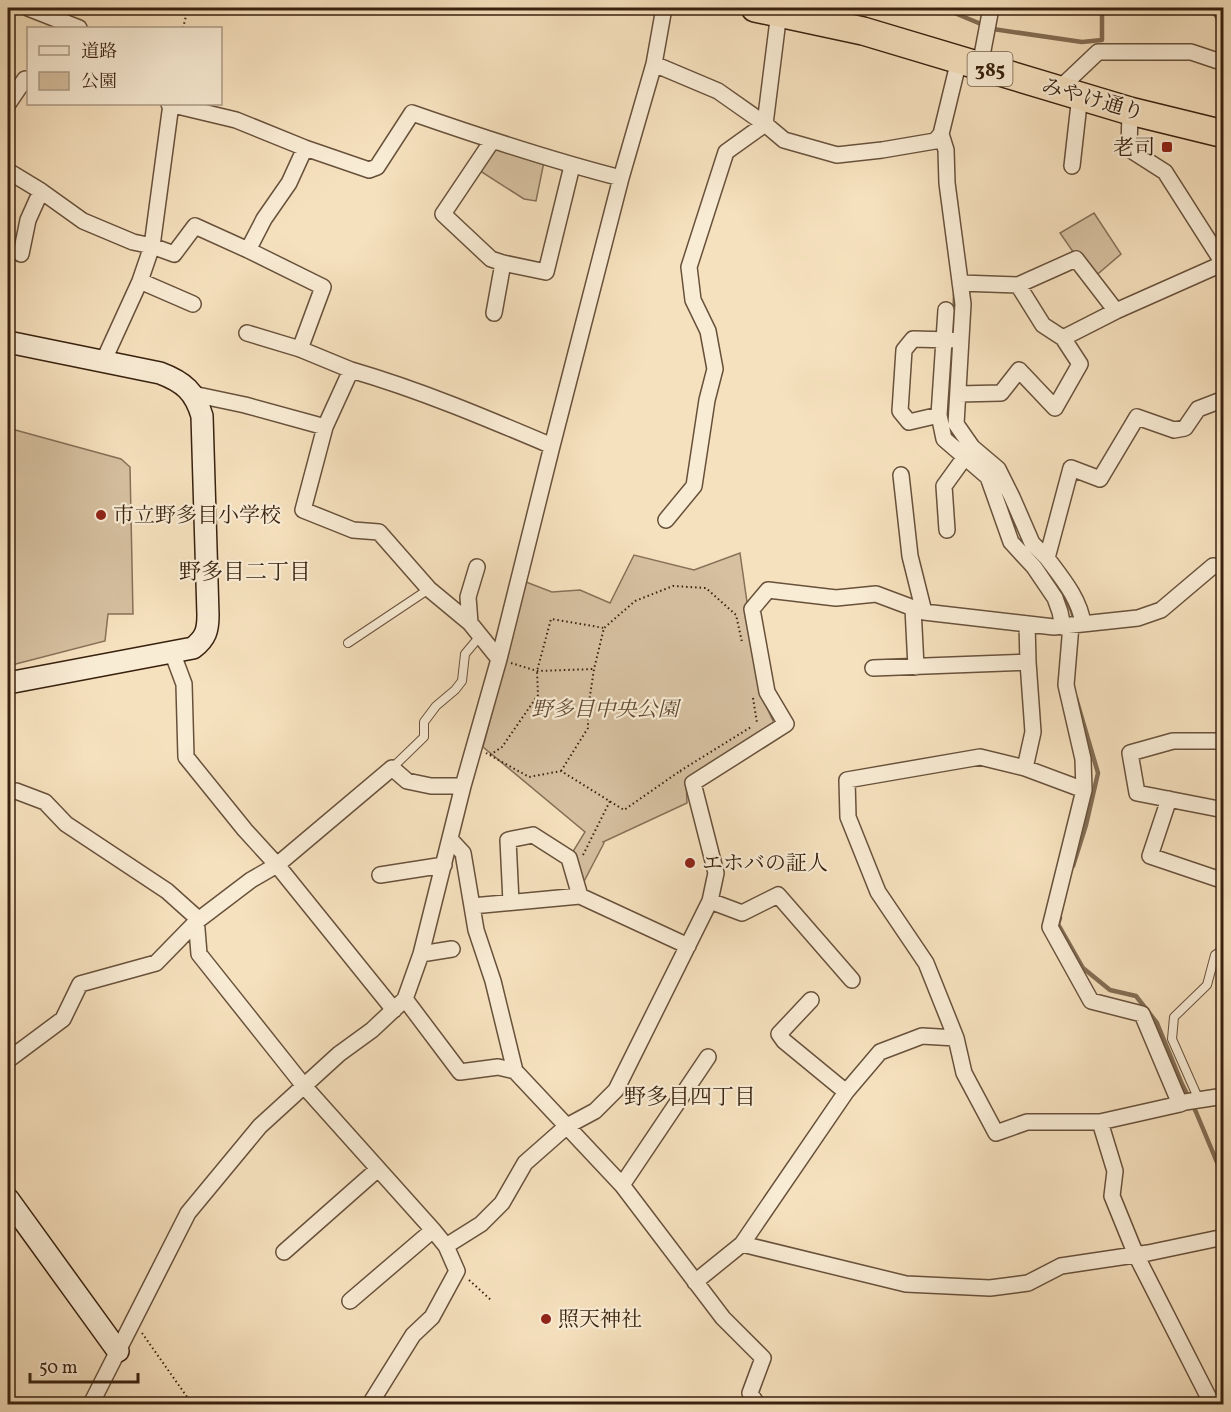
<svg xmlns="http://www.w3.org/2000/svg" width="1231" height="1412" viewBox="0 0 1231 1412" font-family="Vollkorn,'Noto Serif JP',serif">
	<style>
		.green { fill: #d6c0a0; stroke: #877058; stroke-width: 1.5 }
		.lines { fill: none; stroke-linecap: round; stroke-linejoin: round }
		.stream { stroke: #836d54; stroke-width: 4.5 }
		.lane-casing { stroke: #68513b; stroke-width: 10 }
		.street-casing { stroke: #68513b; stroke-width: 18 }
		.secondary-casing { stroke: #38210f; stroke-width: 24 }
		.highway-casing { stroke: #38210f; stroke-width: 30 }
		.path { stroke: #38210f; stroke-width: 2; stroke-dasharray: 1.5 3; stroke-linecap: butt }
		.lane { stroke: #f9ecd5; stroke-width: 8 }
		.street { stroke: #f9ecd5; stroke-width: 15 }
		.secondary { stroke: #f9ecd5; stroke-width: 21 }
		.highway { stroke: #f6e1be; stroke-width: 27 }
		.poi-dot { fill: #8f2418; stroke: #f9ecd5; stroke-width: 2 }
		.labels { text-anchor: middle; stroke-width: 4.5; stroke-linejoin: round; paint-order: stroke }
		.shield { fill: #f9ecd5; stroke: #725e4a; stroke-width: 1.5 }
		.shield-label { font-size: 20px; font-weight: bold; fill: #38210f }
		.street-label { font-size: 21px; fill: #38210f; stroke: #f9ecd5 }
		.poi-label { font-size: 21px; fill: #38210f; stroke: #f9ecd5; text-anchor: start }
		.park-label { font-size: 21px; font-style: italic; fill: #604933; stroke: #f9ecd5 }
		.neighbourhood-label { font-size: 22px; fill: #38210f; stroke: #f9ecd5 }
	</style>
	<rect width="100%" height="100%" fill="#f6e1be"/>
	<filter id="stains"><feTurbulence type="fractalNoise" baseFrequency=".00333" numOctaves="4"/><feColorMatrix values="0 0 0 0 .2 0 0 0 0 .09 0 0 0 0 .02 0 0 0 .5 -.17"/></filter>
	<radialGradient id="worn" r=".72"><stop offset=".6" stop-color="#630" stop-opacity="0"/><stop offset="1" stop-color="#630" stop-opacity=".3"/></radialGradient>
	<!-- green -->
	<path class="green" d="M 492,141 L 545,157 L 536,201 L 524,199 L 474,167 Z
		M 1094,213 L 1121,254 L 1092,279 L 1060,233 Z
		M 8,428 L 121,459 L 130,467 L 133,614 L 108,614 L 105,641 L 8,666 Z
		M 740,553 L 760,693 L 775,725 L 686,779 L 687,803 L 603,842 L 604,843 L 579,891 L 569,858 L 585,832 L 483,747 L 526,582 L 552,592 L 580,590 L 610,603 L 634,555 L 694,570 Z"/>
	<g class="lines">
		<!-- stream -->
		<path class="stream" d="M 950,8 L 957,14 L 993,29 L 1082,42 L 1102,40 L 1102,8
			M 1211,8 L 1217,17 L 1224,37
			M 954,331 L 955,294
			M 1040,563 L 1052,577
			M 1059,586 L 1072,611 L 1075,622
			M 1073,866 L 1086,825 L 1098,773 L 1076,698
			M 1060,918 L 1058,924 L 1083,968 L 1110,990 L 1136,996 L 1157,1023 L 1182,1084 L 1196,1112 L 1224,1179"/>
		<defs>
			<path id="lane" d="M 348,643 L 429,589
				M 392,768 L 424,737 L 424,722 L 436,706 L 455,690 L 462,681 L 465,654 L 480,636
				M 1199,1100 L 1172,1039 L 1174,1017 L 1207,985 L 1215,955 L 1224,949"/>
			<path id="street" d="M 28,8 L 79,28
				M 654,64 L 718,91 L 765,124 L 784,140 L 837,155 L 882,150 L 935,141 L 941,134 L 959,60
				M 980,66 L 991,8
				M 1059,89 L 1098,52 L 1191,52 L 1224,63
				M 8,104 L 25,79
				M 169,104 L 236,120 L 305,148 L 369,170 L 377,167 L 412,113 C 481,137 550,160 621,178 L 654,64 L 664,8
				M 171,104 L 152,246 L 174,254 L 195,226 L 248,250
				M 1130,111 L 1129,149 L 1165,172 L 1223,263
				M 941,134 L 946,150 L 947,183 L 963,304 L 956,424 L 972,447 L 998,469 L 1012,497 L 1032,543 L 1047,558
				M 492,141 L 443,214 L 491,259 L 503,263 L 546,272 L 572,166
				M 1072,166 L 1080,95
				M 8,171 L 41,191 L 83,221 L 133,242 L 152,246 L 140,281 L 103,362
				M 21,254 L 28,220 L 41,191
				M 140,281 L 193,304
				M 960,283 L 1018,285 L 1076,259 L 1116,311 L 1224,263
				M 1018,285 L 1043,325 L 1063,338 L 1116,311
				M 946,310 L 939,415 L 944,439 L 988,477 L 1011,542 L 1034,567 L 1055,598 L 1060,612 L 1063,627
				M 494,313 L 503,263
				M 247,333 L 300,349 L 351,370
				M 300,349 L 323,287 L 248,250 L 264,219 L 289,183 L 305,148
				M 193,394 L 245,405 L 325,427 L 351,370 C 420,390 486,418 552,446
				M 958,394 L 1001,393 L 1019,370 L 1055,408 L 1080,364 L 1063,338
				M 939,415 L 909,422 L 900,411 L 904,350 L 913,339 L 951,340
				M 325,427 L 303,510 L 353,530 L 379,532 L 429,589 L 470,623 L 499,659
				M 901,475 L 910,556 L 924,612
				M 666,520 L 694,486 L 707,400 L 715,369 L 708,331 L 693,300 L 689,267 L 726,152 L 765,124 L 779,12
				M 947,530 L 944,486 L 970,450
				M 913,608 L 916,667
				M 470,623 L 468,597 L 477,567
				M 1083,624 C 1080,599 1061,577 1047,558 L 1071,468 L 1100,479 L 1137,417 L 1174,430 L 1185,428 L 1198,409 L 1224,399
				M 1071,625 L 1066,685 L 1083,759 L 1084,790
				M 172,652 L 184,684 L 186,757 L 245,830 L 277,865 L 394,1010
				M 873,668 L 1028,662
				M 1224,741 L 1173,741 L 1130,753 L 1137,793 L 1224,810
				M 1025,768 L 1033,732 L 1028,662 L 1027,624
				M 8,792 L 16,791 L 45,802 L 66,824 L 167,891 L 196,917 L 199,954 L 304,1086 L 433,1230 L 446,1246 L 457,1271 L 432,1317 L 413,1335 L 370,1404
				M 1169,799 L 1150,856 L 1224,881
				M 450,839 L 463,853 L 476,930 L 493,981 L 515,1071 L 622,1185 L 723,1318 L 763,1358 L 750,1393 L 757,1404
				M 380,875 L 444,865
				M 710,901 L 742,913 L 778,895 L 852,980
				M 511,902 L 508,840 L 533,835 L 569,858 L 580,896
				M 472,906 L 580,896 L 688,946
				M 421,954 L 452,949
				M 405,999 L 460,1072 L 498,1067 L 515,1071
				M 811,1000 L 779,1034 L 784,1041 L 846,1092
				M 956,1038 L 964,1073 L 996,1133 L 1027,1122 L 1100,1122 L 1180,1104
				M 8,1060 L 63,1019 L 80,984 L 156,963 L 197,921 L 251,880 L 277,865 L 392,768 L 407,781 L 431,786 L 463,786
				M 1100,1122 L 1115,1171 L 1112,1196 L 1136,1255 L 1212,1404
				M 622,1185 L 708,1057
				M 742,1244 L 906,1284 L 990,1288 L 1028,1283 L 1061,1266 L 1148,1253 L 1224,1237
				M 446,1246 L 481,1224 L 502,1203 L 525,1163 L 567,1126 L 595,1111 L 616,1090 L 710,901 L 716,873 L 693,783 L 786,724 L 767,692 L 752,609 L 768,590 L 836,598 L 876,594 L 924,612 L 1054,627 L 1138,618 L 1161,610 L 1213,566 L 1224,567
				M 284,1252 L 378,1169
				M 695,1282 L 742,1244 L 846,1092 L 880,1052 L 922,1036 L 956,1038 L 926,963 L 878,892 L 848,817 L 847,780 L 980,757 L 1025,768 L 1084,790 L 1050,927 L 1091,1001 L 1142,1014 L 1180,1104 L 1185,1102 L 1224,1096
				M 350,1301 L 433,1230
				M 91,1404 L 188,1213 L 260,1126 L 339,1054 L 372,1030 L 405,999 L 421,954 L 463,786 L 499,659 L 552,446 L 621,178"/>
			<path id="secondary" d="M 8,342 L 160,373 C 184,382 195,392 202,416 L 208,615 C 208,630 206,638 193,648 L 8,683
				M 8,1199 L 118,1351"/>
			<path id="highway" d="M 755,8 L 863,31 L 1130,111 L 1224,134"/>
		</defs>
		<!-- lane casing -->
		<use href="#lane" class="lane-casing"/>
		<!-- street casing -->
		<use href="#street" class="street-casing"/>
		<!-- secondary casing -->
		<use href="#secondary" class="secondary-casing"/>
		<!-- highway casing -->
		<use href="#highway" class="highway-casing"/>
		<!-- path -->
		<path class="path" d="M 183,28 L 188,8
			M 511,663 L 537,671 L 594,669
			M 753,698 L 757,723 L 756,724
			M 486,753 L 529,777 L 561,771 L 624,810 L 680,771 L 681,772
			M 490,755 L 502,747 L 538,695 L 537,671 L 551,619 L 604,628
			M 561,771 L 588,728 L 588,709 L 594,669 L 604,628 L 635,601 L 673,586 L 706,588 L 736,615 L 742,642
			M 680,771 L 751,727
			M 583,855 L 610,801
			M 469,1280 L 491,1300
			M 142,1333 L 192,1404"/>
		<!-- lane -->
		<use href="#lane" class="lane"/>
		<!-- street -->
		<use href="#street" class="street"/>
		<!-- secondary -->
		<use href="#secondary" class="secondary"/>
		<!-- highway -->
		<use href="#highway" class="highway"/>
	</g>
	<!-- markers -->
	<g class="poi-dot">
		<rect x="1161" y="141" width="12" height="12" rx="3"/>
		<circle cx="101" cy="515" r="6"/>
		<circle cx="690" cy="863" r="6"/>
		<circle cx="546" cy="1319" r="6"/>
	</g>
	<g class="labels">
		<!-- shield labels -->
		<rect class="shield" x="967.5" y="52" width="45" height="34" rx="4.5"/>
		<g class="shield-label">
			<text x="990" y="76">385</text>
		</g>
		<!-- street labels -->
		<g class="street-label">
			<text transform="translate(1093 99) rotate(16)" y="7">みやけ通り</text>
		</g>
		<!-- poi labels -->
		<g class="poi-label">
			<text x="1155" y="154" text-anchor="end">老司</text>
			<text x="113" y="522">市立野多目小学校</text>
			<text x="702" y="870">エホバの証人</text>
			<text x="558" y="1326">照天神社</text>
		</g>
		<!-- park labels -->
		<g class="park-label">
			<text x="605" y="716">野多目中央公園</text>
		</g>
		<!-- neighbourhood labels -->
		<g class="neighbourhood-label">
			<text x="245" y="579">野多目二丁目</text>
			<text x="690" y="1104">野多目四丁目</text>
		</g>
	</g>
	<!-- margin -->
	<rect width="1231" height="1412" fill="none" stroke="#f6e1be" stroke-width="30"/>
	<rect x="9" y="9" width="1213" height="1394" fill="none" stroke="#38210f" stroke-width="3"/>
	<rect x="15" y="15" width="1201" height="1382" fill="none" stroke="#38210f" stroke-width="1.5"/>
	<!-- legend -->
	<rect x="27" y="27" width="195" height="78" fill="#f9ecd5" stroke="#ac9b86" stroke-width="1.5"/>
	<rect x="39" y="46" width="30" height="9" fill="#f9ecd5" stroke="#ac9b86" stroke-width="1.5"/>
	<text x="81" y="57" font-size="18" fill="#38210f">道路</text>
	<rect x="39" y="72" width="30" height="18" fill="#d6c0a0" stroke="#ac9b86" stroke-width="1.5"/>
	<text x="81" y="87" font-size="18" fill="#38210f">公園</text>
	<!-- scale -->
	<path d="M30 1373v9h108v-9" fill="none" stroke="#38210f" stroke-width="3"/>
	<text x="39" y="1373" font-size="18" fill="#38210f" stroke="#f9ecd5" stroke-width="4.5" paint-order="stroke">50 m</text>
	<rect width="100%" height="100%" filter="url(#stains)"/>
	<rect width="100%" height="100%" fill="url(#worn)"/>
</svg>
